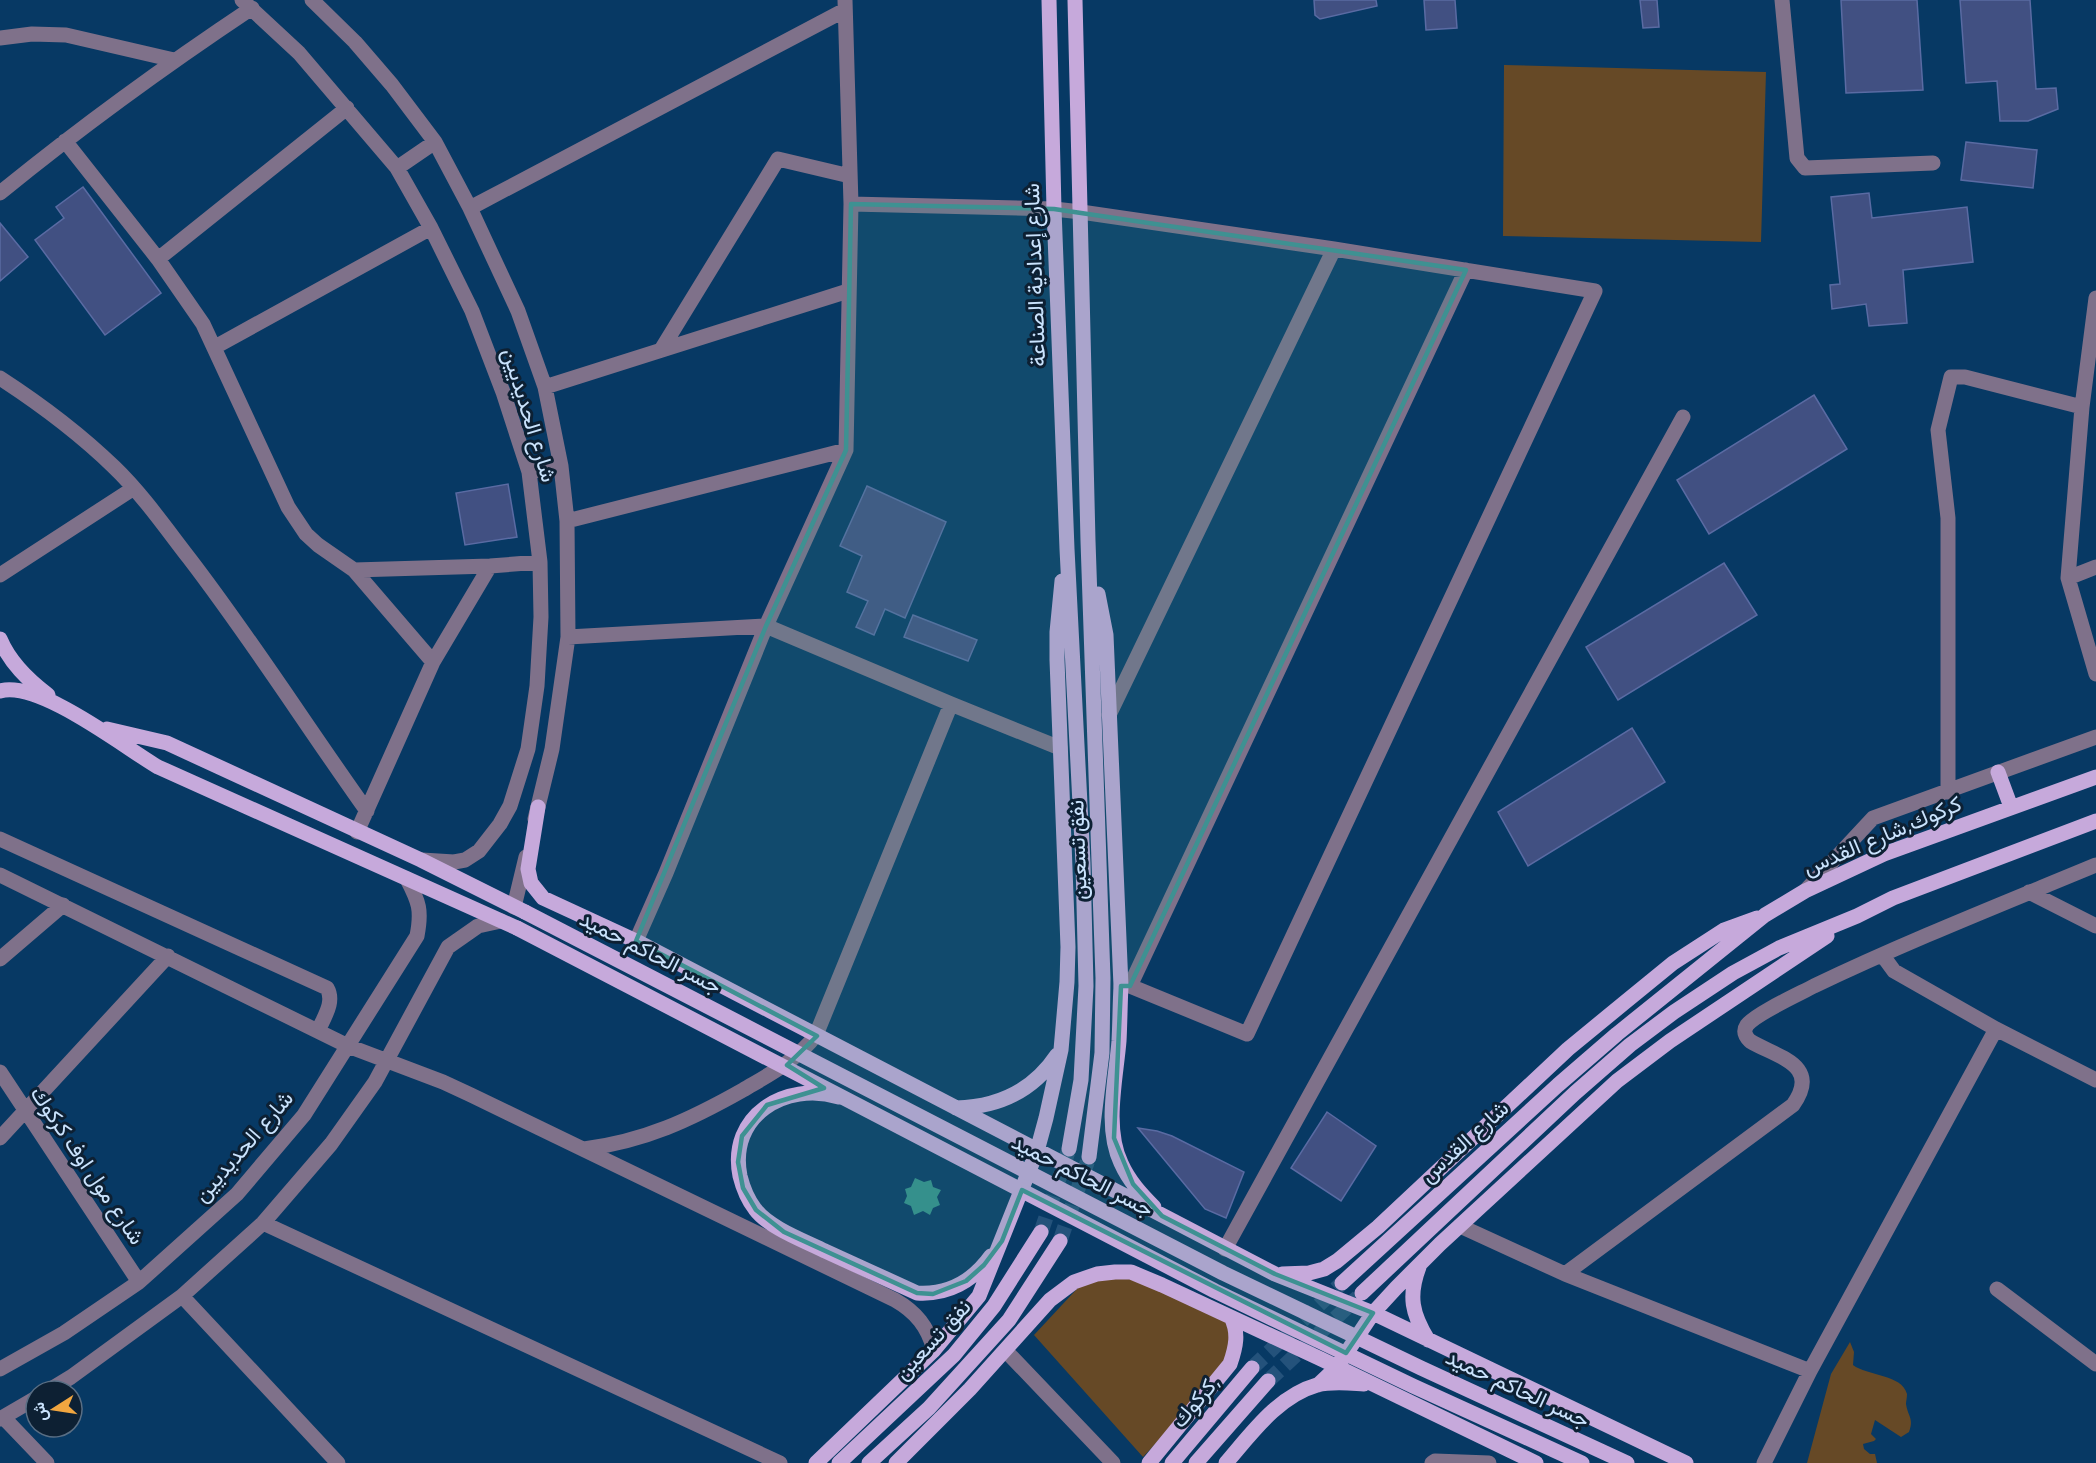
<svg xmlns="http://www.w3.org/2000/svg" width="2096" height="1463" viewBox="0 0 2096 1463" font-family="Figtree,Vazirmatn,sans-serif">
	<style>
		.green { fill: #664926 }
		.water { fill: #34908b }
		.building { fill: #415082; stroke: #5a6ba3; stroke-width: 1.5 }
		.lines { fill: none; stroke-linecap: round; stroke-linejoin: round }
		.major-tunnel { stroke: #24527b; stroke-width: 15; stroke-dasharray: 15 8; stroke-linecap: butt }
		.minor { stroke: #7f718a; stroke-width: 15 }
		.major { stroke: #c6a9db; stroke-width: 15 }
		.major-bridge { stroke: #c6a9db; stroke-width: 15 }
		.marked { fill: #3e9192; fill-opacity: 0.2; stroke: #3e9192; stroke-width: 4.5; stroke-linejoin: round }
		.labels { text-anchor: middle; stroke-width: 6; stroke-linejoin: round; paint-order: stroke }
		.street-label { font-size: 22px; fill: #cae3fd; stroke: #0d2033 }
	</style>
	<rect width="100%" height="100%" fill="#073964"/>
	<!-- green -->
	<path class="green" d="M 1504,65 L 1766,72 L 1761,242 L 1503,236 Z
		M 1088,1277 L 1131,1279 L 1231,1317 L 1230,1364 L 1143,1457 L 1034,1335 Z
		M 1850,1342 L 1854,1352 L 1853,1365 C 1867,1376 1902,1374 1907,1394 C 1907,1398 1906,1401 1906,1404 C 1908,1417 1914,1418 1909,1432 L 1901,1437 L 1875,1420 L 1871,1434 L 1876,1439 L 1874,1441 L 1863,1444 L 1864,1449 L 1870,1454 L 1875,1454 L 1877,1463 L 1807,1463 L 1831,1374 Z"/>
	<!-- water -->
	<path class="water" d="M 915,1178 L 924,1182 L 931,1180 L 933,1187 L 941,1190 L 937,1197 L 940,1205 L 933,1208 L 930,1215 L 923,1211 L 914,1215 L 911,1206 L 904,1203 L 907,1196 L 905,1189 L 911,1187 Z"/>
	<!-- building -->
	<path class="building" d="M 1314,0 L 1376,0 L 1377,6 L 1320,19 L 1315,15 Z
		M 1424,0 L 1455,0 L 1457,28 L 1426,30 Z
		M 1640,0 L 1657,0 L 1659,27 L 1643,28 Z
		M 1841,0 L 1917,0 L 1923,90 L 1846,93 Z
		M 1960,0 L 2030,0 L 2036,89 L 2056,88 L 2058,109 L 2028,121 L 2000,121 L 1997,81 L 1966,83 Z
		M 1966,142 L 2037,150 L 2033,188 L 1961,180 Z
		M 83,187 L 161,293 L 105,335 L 35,240 L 64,218 L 56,207 Z
		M 1869,193 L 1872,218 L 1967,207 L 1973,262 L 1903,270 L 1907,323 L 1869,326 L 1866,304 L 1832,309 L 1830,285 L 1840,284 L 1831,197 Z
		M 0,223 L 28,257 L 0,281 Z
		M 1814,395 L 1847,449 L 1709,534 L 1677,480 Z
		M 508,484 L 517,537 L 465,545 L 456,493 Z
		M 867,486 L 946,522 L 905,618 L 885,609 L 874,635 L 856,627 L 868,601 L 847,592 L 862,556 L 840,546 Z
		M 1724,563 L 1757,615 L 1618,700 L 1586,647 Z
		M 913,615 L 977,640 L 968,661 L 904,637 Z
		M 1632,728 L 1665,782 L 1528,866 L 1498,812 Z
		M 1327,1112 L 1376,1146 L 1341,1201 L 1291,1168 Z
		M 1138,1128 L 1157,1131 L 1172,1136 L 1244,1172 L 1226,1218 L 1205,1209 Z"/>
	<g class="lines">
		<!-- major-tunnel -->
		<path class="major-tunnel" d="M 1041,1232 L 1068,1152
			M 1060,1241 L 1089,1157
			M 1252,1368 L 1342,1283
			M 1268,1381 L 1358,1297"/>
		<!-- minor -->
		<path class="minor" d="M 242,0 L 299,53 L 397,168 L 431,228 L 472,311 L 503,392 L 529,472 L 540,562 L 541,617 L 537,686 L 528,749 L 510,806 L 500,824 L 479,851 L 465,860 L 454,862 L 422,860
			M 312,0 L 355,42 L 392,85 L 435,142 L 470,208 L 518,311 L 545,387 L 561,466 L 567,521 L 568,637 L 552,749 L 535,819
			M 1782,0 L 1797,158 L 1805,168 L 1933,163
			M 0,38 L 32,34 L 66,35 L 174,60
			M 65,141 L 158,259 L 203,324 L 288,507 L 306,534 L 318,545 L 354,570 L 490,566 L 540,562
			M 397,168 L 435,142
			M 0,193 C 81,127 165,66 252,8
			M 851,204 L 1054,209 L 1081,212 L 1334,249 L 1595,291 L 1247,1034 L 1130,986 L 1121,986
			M 470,208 L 845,10
			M 158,259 L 347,108
			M 2096,298 L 2082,407 L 2068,578 L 2096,674
			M 215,347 L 431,228
			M 661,350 L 778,159 L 850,176
			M 0,378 C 40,404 80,434 114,467 C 142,494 165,527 189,558 C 252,640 307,727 367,811
			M 545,387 L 848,291
			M 529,472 L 561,466
			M 567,521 L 846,450
			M 354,570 L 433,662
			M 0,575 L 134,488
			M 2068,578 L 2096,567
			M 568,637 L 766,626 L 951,704 L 1060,748
			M 1109,715 L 1334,249
			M 1948,792 L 1948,518 L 1938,430 L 1951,377 L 1965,377 L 2082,407
			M 357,832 L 433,662 L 490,566
			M 0,839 L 327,988 C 335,1002 324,1017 318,1031
			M 0,875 L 348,1046 L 443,1082 L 471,1095 L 895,1300 C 916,1312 928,1327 934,1350
			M 1806,890 L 1873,818 L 2096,737
			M 2029,892 L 2096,926
			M 514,907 L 526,857
			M 636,941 L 666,873 L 766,626 L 846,450 L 851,204 L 845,0
			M 1883,956 L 1894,971 L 1996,1029 L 2096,1080
			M 0,959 L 63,905
			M 1130,986 L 1466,270
			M 0,1072 L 139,1282
			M 0,1138 L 168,956
			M 584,1149 C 645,1141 690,1120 743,1090 C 770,1074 796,1061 816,1035 L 951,704
			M 263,1223 L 780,1463
			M 1460,1226 L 1565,1274 L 1810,1371
			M 1225,1249 L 1683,417
			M 1565,1274 L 1793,1105 C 1822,1064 1776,1057 1750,1041 C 1745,1036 1743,1031 1747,1025 C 1757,1013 1799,994 1814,986 C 1906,942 2002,904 2096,865
			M 1997,1289 L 2096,1364
			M 182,1296 L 338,1463
			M 1006,1351 L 1113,1463
			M 0,1369 L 64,1333 L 139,1282 L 237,1194 L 304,1115 L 417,936 C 422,910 419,902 407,879
			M 48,1391 L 71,1377 L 182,1296 L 263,1223 L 331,1144 L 375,1082 L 448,947 L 478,926 L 501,921
			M 4,1418 L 47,1463
			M 0,1419 L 36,1398
			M 1432,1463 L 1435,1461 L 1489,1463
			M 1764,1463 L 1810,1371 L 1996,1029"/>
		<!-- major -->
		<path class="major" d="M 1049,0 L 1054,209 L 1067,549 L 1083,863 L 1086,986 L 1081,1080 L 1069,1149
			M 1075,0 L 1088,541 L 1103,978 L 1102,1053 L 1089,1157
			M 1098,594 L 1106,635 L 1121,986 C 1120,1004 1120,1023 1119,1041 C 1116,1079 1104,1127 1121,1163 C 1129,1181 1141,1194 1154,1207
			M 0,639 C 10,663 28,680 48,695
			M 0,691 C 39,680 124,747 158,767 L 517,928
			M 107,729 L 167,743 L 421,860 L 525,912
			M 1998,772 L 2011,807
			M 538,807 L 528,869 L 531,883 L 543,898 L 636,941 L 1275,1274 L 1373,1313 L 1686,1463
			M 839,1097 C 785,1081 728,1116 740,1176 C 743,1188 748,1200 755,1209 C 769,1228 805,1241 825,1251 C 856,1265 886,1279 917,1293 C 948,1295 973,1281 991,1256
			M 956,1108 C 998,1107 1033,1091 1057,1055
			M 1419,1267 C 1408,1296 1412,1314 1428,1340
			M 1282,1274 L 1309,1273 L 1324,1269 L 1337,1261 L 1378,1227 L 1568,1049 L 1624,1003 L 1673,963 L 1724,930 L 1757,918
			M 1342,1283 L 1558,1085 L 1617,1034 L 1765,915 L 1805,891 L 1884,854 L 2096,777
			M 1362,1293 L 1575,1093 L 1630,1045 L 1674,1012 L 1733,973 L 1779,948 L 1857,916 L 1893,898 L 2096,821
			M 1318,1385 L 1337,1367 L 1373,1313 L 1396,1288 L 1440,1244 L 1617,1081 L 1670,1041 L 1827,936
			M 816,1463 L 934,1350 L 979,1296 L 1037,1151 L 1046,1118 L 1061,1050 L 1067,982 L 1068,947 L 1057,660 L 1057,632 L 1062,581
			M 839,1463 L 954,1355 L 994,1306 L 1041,1232
			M 869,1463 L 929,1408 L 1009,1320 L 1060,1241
			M 896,1463 L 970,1389 L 1050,1300 L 1074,1282 L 1097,1274 L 1115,1272 L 1131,1272 L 1162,1285 L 1321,1359 L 1536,1463
			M 1149,1463 L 1230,1364 C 1236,1347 1239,1333 1231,1317
			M 1172,1463 L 1252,1368
			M 1196,1463 L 1268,1381
			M 1226,1463 C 1251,1434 1278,1396 1317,1385 C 1332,1381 1348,1383 1364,1384"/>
		<!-- major-bridge -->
		<path class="major-bridge" d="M 525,912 L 1223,1273 L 1421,1368 L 1627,1463
			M 517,928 L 1215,1291 L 1413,1386 L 1582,1463"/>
	</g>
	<!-- marked area -->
	<path class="marked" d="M 851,204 L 1054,209 L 1466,270 L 1130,986 L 1121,986 L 1114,1138 L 1133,1184 L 1162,1216 L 1275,1274 L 1373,1313 L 1346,1353 L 1022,1190 L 1002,1241 L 984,1265 L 966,1281 L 933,1294 L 917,1293 L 784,1232 L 756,1210 L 743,1188 L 738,1162 L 742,1136 L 767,1105 L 824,1088 L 787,1065 L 817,1036 L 636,941 L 766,626 L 846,450 Z"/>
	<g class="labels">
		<!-- street labels -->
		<g class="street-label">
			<text transform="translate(1034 275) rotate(-92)" y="8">شارع إعدادية الصناعة</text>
			<text transform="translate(530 415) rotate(73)" y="8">شارع الحديديين</text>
			<text transform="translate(1882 835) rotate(-23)" y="8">كركوك,شارع القدس</text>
			<text transform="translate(1077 850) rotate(-92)" y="8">نفق تسعين</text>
			<text transform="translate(651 952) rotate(27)" y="8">جسر الحاكم حميد</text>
			<text transform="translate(1464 1141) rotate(-42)" y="8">شارع القدس</text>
			<text transform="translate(243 1146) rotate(-49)" y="8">شارع الحديديين</text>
			<text transform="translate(88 1165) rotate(56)" y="8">شارع مول اوف كركوك</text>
			<text transform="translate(1083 1175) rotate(27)" y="8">جسر الحاكم حميد</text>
			<text transform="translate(932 1339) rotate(-47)" y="8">نفق تسعين</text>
			<text transform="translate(1518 1388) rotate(25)" y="8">جسر الحاكم حميد</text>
			<text transform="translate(1195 1401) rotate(-50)" y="8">كركوك,</text>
		</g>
	</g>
	<!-- north arrow -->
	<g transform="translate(54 1409) rotate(258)"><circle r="28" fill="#0d2033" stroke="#596e84" stroke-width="1.5"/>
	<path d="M0-4.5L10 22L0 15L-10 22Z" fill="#f1a640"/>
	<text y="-9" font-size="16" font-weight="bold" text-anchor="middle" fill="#cae3fd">ش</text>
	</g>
</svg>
